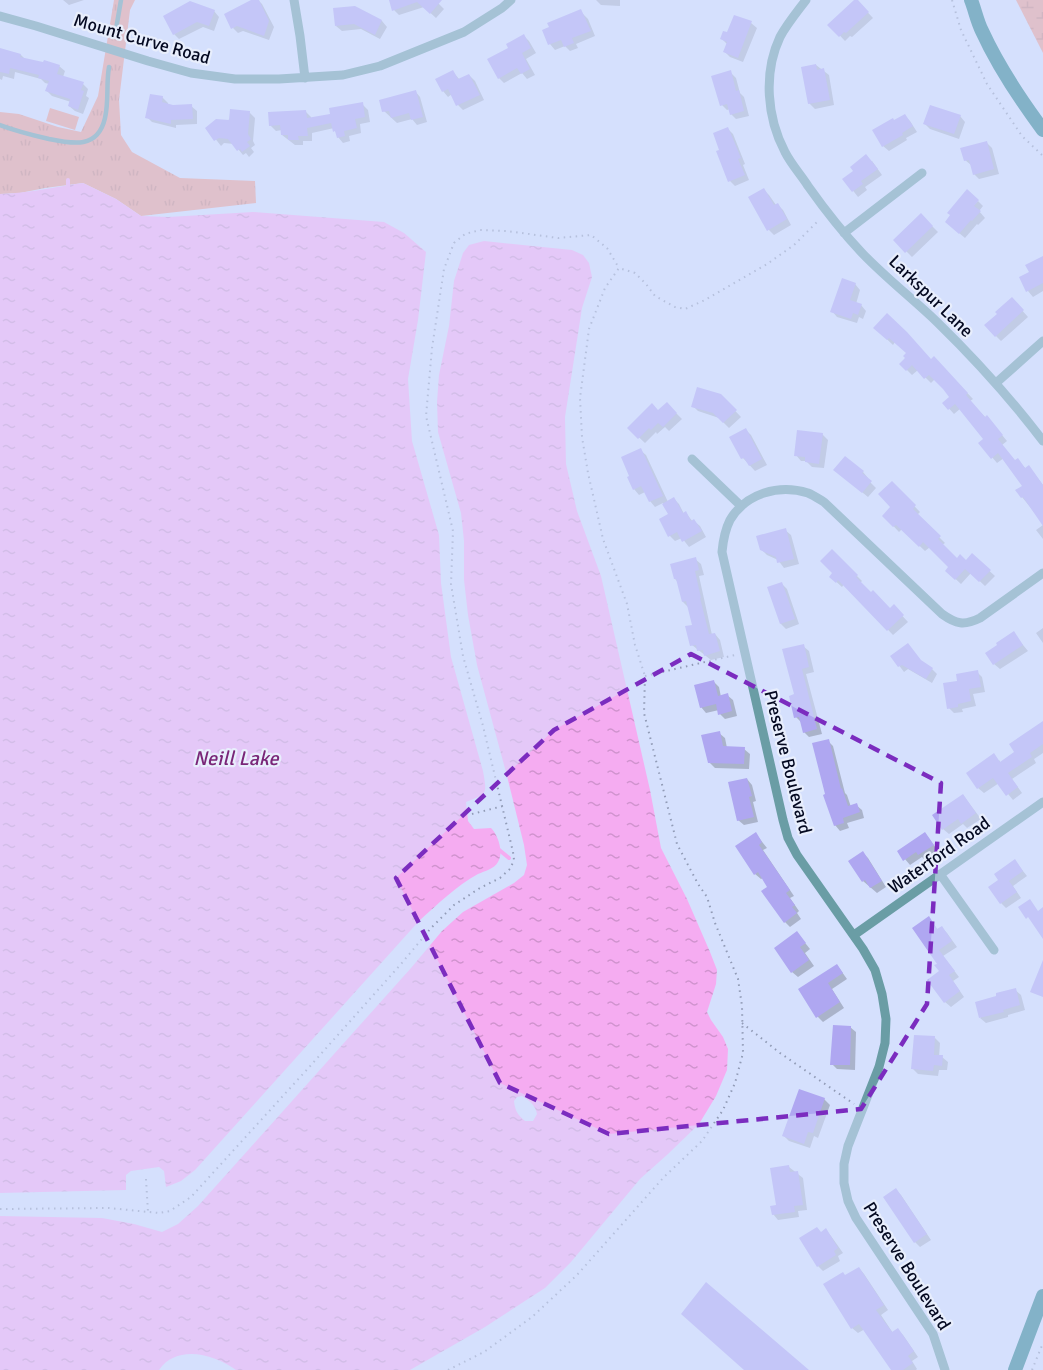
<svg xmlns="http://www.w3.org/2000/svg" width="1043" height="1370" viewBox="0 0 1043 1370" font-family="Signika,sans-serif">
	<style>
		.grass { fill: url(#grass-tufts) }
		.wetland { fill: url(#wetland-marsh) }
		.pitch { fill: #ec9b90 }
		.water { fill: url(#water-ripples); fill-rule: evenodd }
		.shadow { fill: #0003 }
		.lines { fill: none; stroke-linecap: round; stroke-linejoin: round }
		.stream { stroke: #f5acf1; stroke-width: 4 }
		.building { fill: #afa7f1 }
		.path { stroke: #919bb6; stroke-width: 2; stroke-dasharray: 1.5 4.5; stroke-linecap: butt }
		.lane { stroke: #6a9da5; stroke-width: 4.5 }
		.street { stroke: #6a9da5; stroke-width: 9 }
		.secondary { stroke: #1f7b87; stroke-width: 14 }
		.marked { fill: none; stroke: #7b2cbf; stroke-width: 4.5; stroke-dasharray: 12 8; stroke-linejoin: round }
		.labels { text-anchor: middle; stroke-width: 4.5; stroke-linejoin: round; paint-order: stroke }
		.street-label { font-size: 18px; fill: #040921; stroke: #e8eefc }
		.water-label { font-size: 20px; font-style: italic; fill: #792678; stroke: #e8eefc }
	</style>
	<defs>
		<pattern id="grass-tufts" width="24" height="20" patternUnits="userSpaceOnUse" patternTransform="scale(1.5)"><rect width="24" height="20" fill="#ec9b90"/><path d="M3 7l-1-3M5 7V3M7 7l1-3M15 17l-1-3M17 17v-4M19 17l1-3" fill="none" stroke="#c9847c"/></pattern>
		<pattern id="wetland-marsh" width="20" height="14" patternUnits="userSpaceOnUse" patternTransform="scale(1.5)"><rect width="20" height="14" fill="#ec9b90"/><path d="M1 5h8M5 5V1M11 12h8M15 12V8" fill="none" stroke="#c9847c"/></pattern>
		<pattern id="water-ripples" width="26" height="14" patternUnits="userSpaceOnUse" patternTransform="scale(1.5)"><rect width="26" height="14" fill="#f5acf1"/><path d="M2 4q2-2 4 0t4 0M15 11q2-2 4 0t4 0" fill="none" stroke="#d093ce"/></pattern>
	</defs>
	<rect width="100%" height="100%" fill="#d5e0fd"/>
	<!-- grass -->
	<path class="grass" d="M 114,0 L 135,0 L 130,10 L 119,100 L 121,135 L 132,152 L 180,178 L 255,181 L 256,203 L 141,216 L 116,199 L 83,183 L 45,188 L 20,193 L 0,194 L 0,112 L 19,114 L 58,127 L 81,132 L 98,96 Z"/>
	<!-- wetland -->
	<path class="wetland" d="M 1016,0 L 1043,0 L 1043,53 Z"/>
	<!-- pitch -->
	<path class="pitch" d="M 50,108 L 79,117 L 75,130 L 46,121 Z"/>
	<!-- water -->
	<path class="water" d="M 83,183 L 116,199 L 141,216 L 168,217 L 253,212 L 384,222 L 404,233 L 426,252 L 418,320 L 408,379 L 412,441 L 439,535 L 441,583 L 451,657 L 483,771 C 487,794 488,793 466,802 L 468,821 L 474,829 L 491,828 C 498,835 504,852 498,862 C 494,869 485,871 478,874 C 456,886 438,904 419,921 L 195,1170 L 181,1181 L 166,1187 L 164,1171 L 159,1167 L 131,1171 L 126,1175 L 126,1190 L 0,1193 L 0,194 C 28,193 55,187 83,183 Z
		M 484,241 L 572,250 L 583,255 L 589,263 L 592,277 L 582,308 L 565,417 L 566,464 L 577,511 L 601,576 L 650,790 L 661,848 L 687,899 L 710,952 L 717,970 L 716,984 L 707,1012 L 711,1020 L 723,1037 L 728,1049 L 727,1070 L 716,1096 L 699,1124 L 668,1154 L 640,1179 L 571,1262 L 545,1288 L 485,1327 L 410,1370 L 236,1370 C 214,1354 177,1344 159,1370 L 0,1370 L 0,1216 L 102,1218 L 134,1224 L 162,1232 L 178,1224 L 198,1206 L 411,968 L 442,931 L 463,912 L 514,883 L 524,875 L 527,865 L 524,845 L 507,776 L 477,665 L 468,615 L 464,580 L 464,541 L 461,513 L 438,432 L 437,402 L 439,375 L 449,326 L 454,281 L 463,253 L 469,245 ZM 522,1096 C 530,1101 535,1105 537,1114 L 533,1121 L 525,1121 C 518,1115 515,1111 514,1101 L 517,1097 Z"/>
	<!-- shadow -->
	<path class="shadow" d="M 63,0 L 84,0 L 69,5 Z
		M 254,0 L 258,0 L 262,4 L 274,27 L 269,40 L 243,31 L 238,33 L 233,28 Z
		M 390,0 L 435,0 L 444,9 L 436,18 L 424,7 L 399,15 L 394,10 Z
		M 596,0 L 620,0 L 620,6 L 601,5 Z
		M 856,0 L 873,18 L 852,37 L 850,36 L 845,41 L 830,25 Z
		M 355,7 L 382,21 L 387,27 L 380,39 L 361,29 L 342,31 L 336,26 Z
		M 214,11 L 219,17 L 214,31 L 203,27 L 179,39 L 174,34 Z
		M 582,13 L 588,19 L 595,36 L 576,44 L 578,48 L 570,51 L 565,46 L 555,50 L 550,44 L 544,31 Z
		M 751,23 L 757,28 L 743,62 L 730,57 L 725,52 L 728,45 L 722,39 Z
		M 524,36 L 529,41 L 536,53 L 526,59 L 535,75 L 527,79 L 522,73 L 504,83 L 499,78 L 510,48 Z
		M 0,50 L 21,55 L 26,60 L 59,66 L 65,71 L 63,77 L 83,84 L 88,89 L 86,96 L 89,98 L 83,114 L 75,111 L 69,106 L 71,102 L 52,96 L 47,91 L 49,84 L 45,83 L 41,79 L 15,72 L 14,79 L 3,76 L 2,80 L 0,79 Z
		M 816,65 L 829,75 L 834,105 L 815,109 L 809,103 Z
		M 453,72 L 460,80 L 469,75 L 475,81 L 484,100 L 463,110 L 458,105 L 452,94 L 448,97 L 443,91 Z
		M 730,72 L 736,78 L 740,93 L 744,97 L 749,116 L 736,119 L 731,114 L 730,109 L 727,110 L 722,105 Z
		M 415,91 L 420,97 L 427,122 L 417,125 L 412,119 L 397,123 L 384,111 Z
		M 162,97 L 168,103 L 168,105 L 191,106 L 197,111 L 197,124 L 176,125 L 176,128 L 152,122 L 147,117 Z
		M 362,104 L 368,110 L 370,122 L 360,124 L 361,133 L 349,136 L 350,141 L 343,143 L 338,137 L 334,128 L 312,133 L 312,141 L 303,141 L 303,145 L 295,145 L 282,135 L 282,130 L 276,131 L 270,125 L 305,111 L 311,117 L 311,119 L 331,115 Z
		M 249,112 L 255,118 L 253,141 L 255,145 L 251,148 L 254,152 L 249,157 L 246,153 L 243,155 L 234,144 L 224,143 L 221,146 L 207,128 Z
		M 905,116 L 910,121 L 917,132 L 906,138 L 907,140 L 889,151 L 883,146 Z
		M 960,116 L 965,122 L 959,139 L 930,129 L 925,124 Z
		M 728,129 L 733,134 L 745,164 L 743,165 L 749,180 L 735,186 L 730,181 L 721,151 Z
		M 986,142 L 992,148 L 999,174 L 979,179 L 974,174 L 971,165 L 965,160 Z
		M 872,161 L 882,175 L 865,187 L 867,190 L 858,197 L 844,179 Z
		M 764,190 L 769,195 L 776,205 L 777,204 L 783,210 L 791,225 L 774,235 L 769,230 Z
		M 978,201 L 983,206 L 979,211 L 985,218 L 978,225 L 977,224 L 965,238 L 952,227 Z
		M 921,215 L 938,232 L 912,257 L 895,240 Z
		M 1043,257 L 1043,291 L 1033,297 L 1028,291 L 1021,278 L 1031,273 Z
		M 855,284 L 860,290 L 856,304 L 861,305 L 866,311 L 863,319 L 859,317 L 857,323 L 837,317 L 832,311 Z
		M 1012,299 L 1028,317 L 1001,341 L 986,326 Z
		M 875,328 L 932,360 L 934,358 L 973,399 L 970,401 L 986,418 L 992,423 L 1007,441 L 1002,445 L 1015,462 L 1018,460 L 1026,469 L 1034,473 L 1043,485 L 1043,523 L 1022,497 L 1024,486 L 1004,458 L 997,463 L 980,443 L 986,439 L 961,408 L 954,414 L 944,403 L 951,397 L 935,379 L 931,383 L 918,370 L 912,375 L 901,364 L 908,354 L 895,342 L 893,345 Z
		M 720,395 L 741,417 L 729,428 L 719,418 L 698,411 L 693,406 Z
		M 667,404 L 682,419 L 669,431 L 665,427 L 657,434 L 656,432 L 645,443 L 629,428 L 658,412 Z
		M 746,430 L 751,435 L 767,465 L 755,471 L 743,458 Z
		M 822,434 L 828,440 L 824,468 L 812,467 L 806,461 L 801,461 L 796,455 Z
		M 640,450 L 646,455 L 668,502 L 674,499 L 679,504 L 684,514 L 686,513 L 693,522 L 694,521 L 700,526 L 706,537 L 689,547 L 682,538 L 675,541 L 670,536 L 670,515 L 663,503 L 655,507 L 650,501 L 645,492 L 639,495 L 634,489 Z
		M 845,458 L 863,472 L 868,478 L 867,479 L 876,488 L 868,497 L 841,475 Z
		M 892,483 L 920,512 L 917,515 L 945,543 L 942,545 L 957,560 L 966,562 L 972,555 L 995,576 L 985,586 L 971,573 L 961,584 L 947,571 L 950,567 L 930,547 L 925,551 L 902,529 L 899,532 L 884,516 L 892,507 Z
		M 1043,525 L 1043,539 L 1036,530 Z
		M 785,530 L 791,535 L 799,564 L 784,568 L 778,560 L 767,555 L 761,549 Z
		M 832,551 L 862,581 L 860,583 L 871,594 L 890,610 L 894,607 L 908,622 L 893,635 L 844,584 L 842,587 L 831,577 L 834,573 Z
		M 695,559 L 701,564 L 704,575 L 699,576 L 712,635 L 715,634 L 720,640 L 724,657 L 711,660 L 692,645 L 693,626 L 689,608 L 683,602 L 678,582 L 675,579 Z
		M 782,584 L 787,589 L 799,624 L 786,629 L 781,624 Z
		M 1043,628 L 1043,643 L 1036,633 Z
		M 1013,633 L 1028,651 L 1000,669 L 994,664 Z
		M 803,646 L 809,651 L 814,672 L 806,674 L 822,734 L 809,737 L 804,732 L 802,723 L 796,717 L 795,696 Z
		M 892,656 L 923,663 L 932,669 L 937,674 L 932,683 L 908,669 L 904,672 Z
		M 977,672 L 982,677 L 985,692 L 973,694 L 976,706 L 962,709 L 963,712 L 954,713 L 949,708 L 959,682 Z
		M 714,682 L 719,687 L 721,697 L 727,695 L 733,700 L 737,716 L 725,719 L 720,714 L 719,710 L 706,713 L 701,707 Z
		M 719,733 L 725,738 L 727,748 L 744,749 L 750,754 L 749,769 L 715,768 L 709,762 Z
		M 1043,740 L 1043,753 L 1034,759 L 1036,763 L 1012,779 L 1022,793 L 1013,800 L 999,783 L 984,793 L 978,788 L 999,760 L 1001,763 Z
		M 828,741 L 833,746 L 845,793 L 847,795 L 851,807 L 856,805 L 862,810 L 864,818 L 847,823 L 849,828 L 840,831 L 835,825 Z
		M 747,779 L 752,785 L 756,801 L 753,802 L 758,822 L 744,825 L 738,820 Z
		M 963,795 L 981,819 L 967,828 L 963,824 L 949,834 L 943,829 Z
		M 925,833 L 938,851 L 925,860 L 922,857 L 910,865 L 899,852 Z
		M 756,834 L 767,848 L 763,850 L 794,896 L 790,898 L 799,911 L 797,913 L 801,919 L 790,927 L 785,922 L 769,887 L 763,878 L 761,879 L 755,874 Z
		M 863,853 L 868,858 L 886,887 L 877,893 L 863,881 Z
		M 1015,861 L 1027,876 L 1013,886 L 1021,898 L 1006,908 L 1001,903 L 1000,880 Z
		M 929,918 L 938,930 L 942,928 L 947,933 L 957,947 L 943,956 L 959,977 L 953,981 L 964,997 L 951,1007 L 945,1002 L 941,971 Z
		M 802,939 L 810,949 L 805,953 L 814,966 L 798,977 L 792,972 Z
		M 837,965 L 847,979 L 832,989 L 844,1008 L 823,1022 L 818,1017 L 800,990 Z
		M 1015,990 L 1021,995 L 1025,1010 L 1008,1015 L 1008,1017 L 986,1023 L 980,1018 Z
		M 850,1027 L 856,1032 L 855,1070 L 837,1069 L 832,1064 Z
		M 935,1038 L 940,1043 L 939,1057 L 942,1057 L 948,1062 L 947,1070 L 939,1070 L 938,1076 L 918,1074 L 913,1069 Z
		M 824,1099 L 830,1105 L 818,1138 L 814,1136 L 810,1148 L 789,1141 L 784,1136 Z
		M 789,1167 L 803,1178 L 807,1210 L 798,1211 L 799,1217 L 778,1220 L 773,1214 L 778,1206 Z
		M 896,1190 L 901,1195 L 931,1240 L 920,1247 L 915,1242 Z
		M 826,1230 L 831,1236 L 843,1253 L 838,1256 L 840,1261 L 823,1271 L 818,1266 L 822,1233 Z
		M 859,1268 L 864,1274 L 888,1310 L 881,1315 L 893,1333 L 898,1330 L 903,1335 L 918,1357 L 912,1361 L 917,1369 L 916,1370 L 893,1370 L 865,1329 L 858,1333 L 852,1328 L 846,1277 Z"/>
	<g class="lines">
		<!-- stream -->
		<path class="stream" d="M 68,188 L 68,180
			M 498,849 L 509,858"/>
	</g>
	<!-- building -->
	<path class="building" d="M 251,0 L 259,0 L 269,21 L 264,36 L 237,26 L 231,29 L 224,14 Z
		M 389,0 L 442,0 L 430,14 L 417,2 L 392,11 Z
		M 854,0 L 858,0 L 869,12 L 846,33 L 844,32 L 839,37 L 827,25 Z
		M 190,1 L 215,10 L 209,26 L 197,22 L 173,35 L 163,16 Z
		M 355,6 L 382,20 L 375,35 L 354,24 L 335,26 L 333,8 Z
		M 581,9 L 591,31 L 572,38 L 574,43 L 564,47 L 561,40 L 548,45 L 542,30 L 549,27 L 547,23 Z
		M 734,15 L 752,21 L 738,58 L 723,52 L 727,42 L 720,39 L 723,31 L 727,32 Z
		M 524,34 L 531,48 L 522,53 L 530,69 L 521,74 L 517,68 L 498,79 L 487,59 L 508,48 L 506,44 Z
		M 0,48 L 21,54 L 20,57 L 43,62 L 44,60 L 60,65 L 57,74 L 84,82 L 81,90 L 84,91 L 78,110 L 68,106 L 70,99 L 45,91 L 49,81 L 38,78 L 39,75 L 10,68 L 9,74 L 0,72 Z
		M 816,64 L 817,70 L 824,68 L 830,100 L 808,104 L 801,67 Z
		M 453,70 L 458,79 L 469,74 L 480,95 L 456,106 L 448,89 L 442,92 L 435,79 Z
		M 731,70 L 736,91 L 739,90 L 744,111 L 730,115 L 727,104 L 720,106 L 711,76 Z
		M 416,90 L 423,117 L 411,120 L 409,113 L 391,118 L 389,111 L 382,112 L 379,100 Z
		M 150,94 L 163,96 L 162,102 L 173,105 L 192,104 L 193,119 L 171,120 L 171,124 L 145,118 Z
		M 363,102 L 365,117 L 355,119 L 357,128 L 344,131 L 345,136 L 337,138 L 335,131 L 333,132 L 331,123 L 307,128 L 308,136 L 298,136 L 299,140 L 288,140 L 288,135 L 281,135 L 280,125 L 269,126 L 268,112 L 306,110 L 307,118 L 330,114 L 329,108 Z
		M 930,105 L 961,115 L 954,134 L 923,124 Z
		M 230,109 L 250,111 L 248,134 L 251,139 L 247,142 L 250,146 L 242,152 L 240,149 L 237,151 L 228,139 L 219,138 L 214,141 L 205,128 L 216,119 L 229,120 Z
		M 905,114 L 913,126 L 902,133 L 903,135 L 882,147 L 872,130 L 893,118 L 894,120 Z
		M 728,127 L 741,158 L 738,159 L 745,175 L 728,182 L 716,151 L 719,150 L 713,133 Z
		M 987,141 L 994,169 L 973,175 L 969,160 L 964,161 L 960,148 Z
		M 866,154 L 878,169 L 861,181 L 863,184 L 852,192 L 842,179 L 853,171 L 850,167 Z
		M 764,188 L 774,205 L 778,203 L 787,219 L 767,231 L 748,197 Z
		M 967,189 L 979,200 L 974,206 L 981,211 L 972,221 L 971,220 L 959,234 L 945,222 L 950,215 L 947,213 Z
		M 921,213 L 933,226 L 905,253 L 893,240 Z
		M 1043,256 L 1043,283 L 1026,292 L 1019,277 L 1029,272 L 1025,265 Z
		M 842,278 L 856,283 L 850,300 L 862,304 L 858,315 L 853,313 L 851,319 L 830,312 Z
		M 1012,297 L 1024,310 L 995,337 L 984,325 L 997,314 L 995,312 Z
		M 887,313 L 907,332 L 931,359 L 934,356 L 968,393 L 966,395 L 985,417 L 987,415 L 1003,435 L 998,439 L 1015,460 L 1018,458 L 1025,468 L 1029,465 L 1043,485 L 1043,526 L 1023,497 L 1021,498 L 1015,490 L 1022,486 L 998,453 L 991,459 L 978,443 L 983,439 L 955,404 L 948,410 L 942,403 L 949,397 L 943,389 L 929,375 L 924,379 L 912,365 L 906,371 L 899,364 L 905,358 L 903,356 L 906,353 L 889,338 L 887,340 L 873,328 Z
		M 697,387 L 721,394 L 737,410 L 723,423 L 713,413 L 691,407 Z
		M 667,402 L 677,413 L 663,427 L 658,423 L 651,430 L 649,428 L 638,439 L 627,428 L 652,403 L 658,410 Z
		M 746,428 L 762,459 L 749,466 L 744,458 L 741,459 L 729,437 Z
		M 797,430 L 823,433 L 819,464 L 805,462 L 805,457 L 794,456 Z
		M 641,448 L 663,496 L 649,502 L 641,486 L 633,490 L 627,477 L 629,476 L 621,457 Z
		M 845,456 L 864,471 L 862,473 L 872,481 L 862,493 L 833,470 Z
		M 892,481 L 916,505 L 913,509 L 941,536 L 938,539 L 957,558 L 960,554 L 966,560 L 972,553 L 991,570 L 979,582 L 965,569 L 955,580 L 945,571 L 948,567 L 923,542 L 919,547 L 896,525 L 893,527 L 882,516 L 890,507 L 878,494 Z
		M 674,497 L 683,513 L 686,511 L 691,521 L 694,519 L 702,531 L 682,542 L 677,532 L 668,537 L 659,519 L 668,514 L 662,504 Z
		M 786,528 L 794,559 L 777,563 L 776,557 L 760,550 L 756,536 Z
		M 832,549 L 858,575 L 856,577 L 871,592 L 873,590 L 890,608 L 894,604 L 904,615 L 887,631 L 838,580 L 836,583 L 829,577 L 832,573 L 820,561 Z
		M 696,557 L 699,570 L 695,571 L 701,598 L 700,598 L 709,634 L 715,633 L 720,651 L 704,656 L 703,650 L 697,651 L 696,645 L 690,646 L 685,626 L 692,625 L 686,601 L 682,602 L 676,579 L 674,579 L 670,564 Z
		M 782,582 L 795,619 L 780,624 L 767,587 Z
		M 1014,631 L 1023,645 L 993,665 L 985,653 L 997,645 L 996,643 Z
		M 908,643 L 921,660 L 933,668 L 926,679 L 902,665 L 898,667 L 890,656 Z
		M 804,644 L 809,667 L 802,669 L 817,729 L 803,733 L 799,717 L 794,718 L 789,696 L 794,694 L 782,649 Z
		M 978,670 L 981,687 L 969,689 L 971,701 L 958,704 L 958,707 L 947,709 L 943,683 L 957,681 L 956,674 Z
		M 714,680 L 718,696 L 728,693 L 732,711 L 718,715 L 716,704 L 700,708 L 694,685 Z
		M 1043,721 L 1043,744 L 1030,753 L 1032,757 L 1008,773 L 1018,787 L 1006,796 L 993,778 L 977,789 L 966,773 L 994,753 L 1000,762 L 1014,752 L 1009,744 Z
		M 720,731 L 723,746 L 745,747 L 744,764 L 708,763 L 701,735 Z
		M 829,739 L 841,789 L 842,788 L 848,806 L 857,803 L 860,812 L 843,818 L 844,823 L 834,826 L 823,795 L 825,794 L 812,743 Z
		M 747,778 L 752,796 L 749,797 L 754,817 L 737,821 L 728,782 Z
		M 963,794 L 976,813 L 961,824 L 958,819 L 942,830 L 932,815 Z
		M 756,832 L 762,842 L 759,845 L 790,890 L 786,893 L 795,905 L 792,907 L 797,913 L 784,923 L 761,891 L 767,887 L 758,872 L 754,875 L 735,846 Z
		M 925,832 L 934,845 L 918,855 L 916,852 L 903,861 L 897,851 Z
		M 863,851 L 882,881 L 870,888 L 865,880 L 862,882 L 848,861 Z
		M 1015,859 L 1023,871 L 1009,881 L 1017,892 L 1000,904 L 988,887 L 998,880 L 994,874 Z
		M 1030,899 L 1038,911 L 1043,907 L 1043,939 L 1028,917 L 1026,919 L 1018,907 Z
		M 929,916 L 937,929 L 942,926 L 952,941 L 939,950 L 955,971 L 949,975 L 960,991 L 944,1003 L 927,980 L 939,971 L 934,965 L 937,964 L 912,928 Z
		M 797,931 L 806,943 L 800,947 L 809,960 L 791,973 L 774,948 Z
		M 1043,960 L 1043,997 L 1030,992 Z
		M 837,964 L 843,973 L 828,983 L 840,1002 L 816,1018 L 798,989 Z
		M 1016,988 L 1020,1005 L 1003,1010 L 1004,1012 L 979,1018 L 975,1002 L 996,996 L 996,993 Z
		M 833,1025 L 851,1026 L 850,1065 L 830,1065 Z
		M 914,1035 L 935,1036 L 934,1055 L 943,1055 L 942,1066 L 934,1065 L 933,1071 L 911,1069 Z
		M 799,1089 L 825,1098 L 813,1133 L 808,1132 L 804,1144 L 782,1136 Z
		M 789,1165 L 790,1172 L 798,1171 L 803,1205 L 794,1206 L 795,1212 L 772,1215 L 770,1206 L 776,1205 L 770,1168 Z
		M 896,1188 L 927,1234 L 914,1243 L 883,1197 Z
		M 817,1227 L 821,1232 L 826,1228 L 838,1248 L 834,1251 L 836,1255 L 817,1267 L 799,1238 Z
		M 859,1267 L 884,1305 L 876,1310 L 892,1332 L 898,1328 L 914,1351 L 908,1356 L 913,1363 L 903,1370 L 891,1370 L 859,1324 L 851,1329 L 823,1284 L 843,1272 L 845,1275 Z
		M 706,1282 L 809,1370 L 744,1370 L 681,1314 Z"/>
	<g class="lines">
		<!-- path -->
		<path class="path" d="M 952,0 L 961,30 L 987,84 L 1022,136 L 1043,156
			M 645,676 L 735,655
			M 472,814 L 503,806
			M 742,1023 L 780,1053 L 854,1104
			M 146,1179 L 148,1212
			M 0,1209 L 109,1208 L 159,1213 L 170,1211 L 191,1197 L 312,1064 L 401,964 L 431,928 L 454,905 L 480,888 L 500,878 L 510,869 L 514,860 L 513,852 L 483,726 L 463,656 L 451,584 L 453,531 L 426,416 L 432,348 L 444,269 L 454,243 L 465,234 L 480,230 L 507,231 L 558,238 L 591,235 L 607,248 L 619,268
			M 448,1370 L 484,1352 L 532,1317 L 577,1275 L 664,1177 L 702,1141 L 723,1110 L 735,1083 L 743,1053 L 742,1006 L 738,979 L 715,923 L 707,897 L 698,884 L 677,844 L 644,713 L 645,676 L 635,645 L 627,604 L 603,539 L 588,473 L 582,437 L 580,398 L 589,329 L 605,288 L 619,268 L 635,273 L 646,284 L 655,296 L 675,307 L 685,309 L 705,300 L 767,264 L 794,245 L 819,220
			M 1032,1370 L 1043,1343"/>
		<!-- lane -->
		<path class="lane" d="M 115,35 L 121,0
			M 0,125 C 16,131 32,135 49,139 C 73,144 98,149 105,118 C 109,101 106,84 109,67"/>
		<!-- street -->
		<path class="street" d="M 294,0 L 300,36 L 305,78
			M 806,0 C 797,12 787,24 780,37 C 763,73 767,118 785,152 C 791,164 801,175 808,186 C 825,210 843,233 863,254 C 886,278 913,299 937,322 C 975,359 1011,399 1043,441
			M 0,16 L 36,26 L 148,61 L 191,73 L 235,79 L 279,79 L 343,75 L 380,66 L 464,32 L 502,8 L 511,0
			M 844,233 L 922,173
			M 996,383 L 1043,341
			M 692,459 L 741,506
			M 940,874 L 994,950
			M 854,935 L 1043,802
			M 945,1370 L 933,1334 L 856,1218 L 848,1201 L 844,1183 L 844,1164 L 848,1146 L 879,1067 L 885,1043 L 886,1019 L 882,994 L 875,970 L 863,949 L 797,855 L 788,838 L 783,820 L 722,552 C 723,541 725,530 730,520 C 746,493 779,484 808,493 C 813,495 819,499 824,502 L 942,614 C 956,624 964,626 980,618 L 1043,573"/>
		<!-- secondary -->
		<path class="secondary" d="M 971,0 C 975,10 977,21 982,31 C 998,66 1020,99 1043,130
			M 1015,1370 L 1043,1296"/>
	</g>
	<!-- marked area -->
	<path d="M0 0H1043V1370H0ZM 691,654 L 941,783 L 927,1004 L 861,1109 L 609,1134 L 500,1083 L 396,878 L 554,730 Z" fill="#d5e0fd" fill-opacity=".55" fill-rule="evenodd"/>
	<path class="marked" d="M 691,654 L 941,783 L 927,1004 L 861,1109 L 609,1134 L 500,1083 L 396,878 L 554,730 Z"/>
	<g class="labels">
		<!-- street labels -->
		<g class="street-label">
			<text transform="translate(142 39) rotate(16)" y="6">Mount Curve Road</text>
			<text transform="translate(931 296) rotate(44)" y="6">Larkspur Lane</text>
			<text transform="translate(788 762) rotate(76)" y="6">Preserve Boulevard</text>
			<text transform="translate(939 855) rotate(-35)" y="6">Waterford Road</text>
			<text transform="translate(907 1266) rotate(58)" y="6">Preserve Boulevard</text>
		</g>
		<!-- water labels -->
		<g class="water-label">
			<text x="236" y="765">Neill Lake</text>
		</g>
	</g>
</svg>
